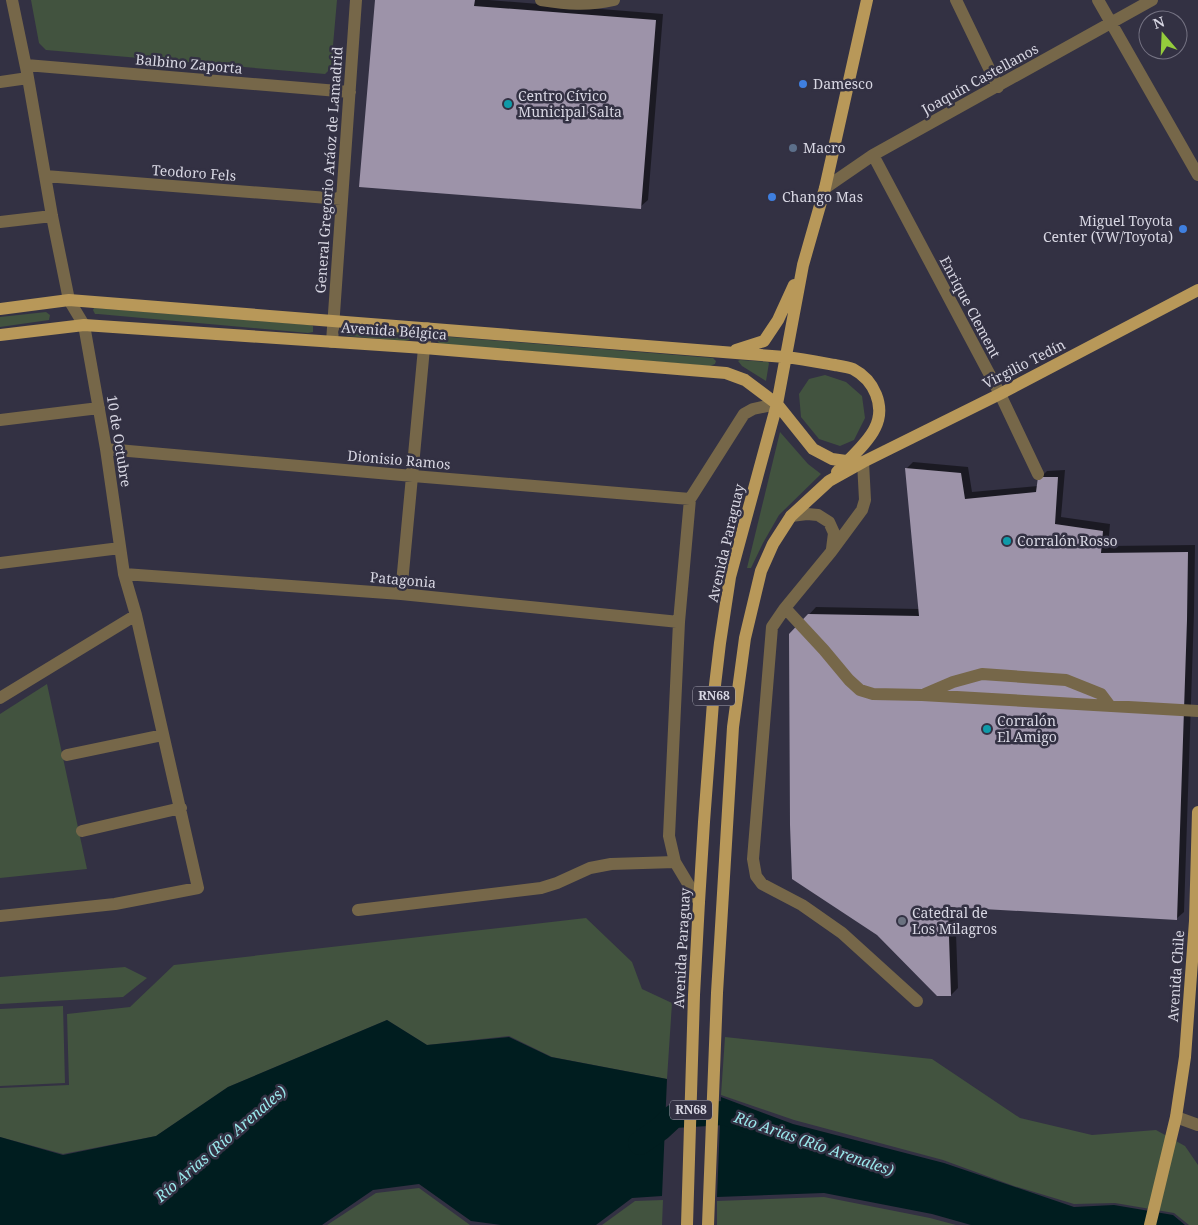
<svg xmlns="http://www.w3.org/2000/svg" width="1198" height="1225" viewBox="0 0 1198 1225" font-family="'Noto Serif',serif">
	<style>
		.green { fill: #42533f }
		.water { fill: #001d1f }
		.shadow { fill: #0007 }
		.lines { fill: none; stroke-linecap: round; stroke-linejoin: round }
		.river { stroke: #001d1f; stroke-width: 24 }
		.building { fill: #9d93a9 }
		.minor { stroke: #766749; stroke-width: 12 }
		.major { stroke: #b89859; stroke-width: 12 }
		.shop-dot { fill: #3f7fe0; stroke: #333143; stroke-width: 2 }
		.culture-dot { fill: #0f9aa8; stroke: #333143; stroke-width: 2 }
		.service-dot { fill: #5c6f8a; stroke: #333143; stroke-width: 2 }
		.worship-dot { fill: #6b7280; stroke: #333143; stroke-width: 2 }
		.labels { text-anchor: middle; stroke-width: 5; stroke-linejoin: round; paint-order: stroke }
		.shield { fill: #333143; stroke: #a6a5b3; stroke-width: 1 }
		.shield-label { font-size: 12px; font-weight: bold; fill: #d8d7e3 }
		.street-label { font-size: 14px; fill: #d8d7e3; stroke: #333143 }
		.poi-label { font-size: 14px; fill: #d8d7e3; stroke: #333143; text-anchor: start }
		.water-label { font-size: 15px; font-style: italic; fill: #9ae8ec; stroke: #333143 }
	</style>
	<rect width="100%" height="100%" fill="#333143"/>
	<!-- green -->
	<path class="green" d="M 31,0 L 337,0 L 331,68 L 325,74 L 46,50 L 39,43 Z
		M 94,308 L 310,325 L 313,326 L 313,332 L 308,333 L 98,314 L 95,314 L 93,310 Z
		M 46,312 L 50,315 L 49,320 L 0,327 L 0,317 Z
		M 348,328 L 408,333 L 411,335 L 411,338 L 409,340 L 404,341 L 348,336 L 344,334 L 344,331 Z
		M 438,336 L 713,358 L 716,361 L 715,364 L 710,366 L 440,344 L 438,342 L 437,340 Z
		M 740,360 L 768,362 L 769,363 L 766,381 L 742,366 L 738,361 Z
		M 825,375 L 846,382 L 862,396 L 865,418 L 854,440 L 840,446 L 819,439 L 801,417 L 799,394 L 809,379 Z
		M 780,432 L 808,464 L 821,474 L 779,515 L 763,543 L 751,568 L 747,568 Z
		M 47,684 L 87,869 L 0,878 L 0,714 Z
		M 586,918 L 632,962 L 642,989 L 672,1003 L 667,1079 L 552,1057 L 509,1036 L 427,1045 L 387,1020 L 228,1087 L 156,1136 L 63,1154 L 0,1137 L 0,1088 L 69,1085 L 67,1014 L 130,1007 L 174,965 Z
		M 125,967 L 147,978 L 123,997 L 0,1004 L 0,977 Z
		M 63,1006 L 65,1083 L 0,1086 L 0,1009 Z
		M 725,1037 L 932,1059 L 1020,1118 L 1092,1135 L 1156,1130 L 1185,1146 L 1198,1165 L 1198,1225 L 1189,1225 L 1174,1213 L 1115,1203 L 1074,1204 L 1014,1186 L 943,1160 L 794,1120 L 721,1095 Z
		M 419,1188 L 470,1225 L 472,1225 L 327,1225 L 376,1193 Z
		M 824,1197 L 930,1218 L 956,1225 L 717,1225 L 717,1201 Z
		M 663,1200 L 662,1225 L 602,1225 L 635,1201 Z"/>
	<!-- water -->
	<path class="water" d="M 387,1020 L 427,1045 L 509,1037 L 551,1057 L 667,1079 L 662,1196 L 632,1198 L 596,1225 L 501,1225 L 471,1221 L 419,1184 L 373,1190 L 322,1225 L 0,1225 L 0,1137 L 63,1155 L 156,1136 L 228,1087 Z
		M 721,1097 L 793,1124 L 944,1163 L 1074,1207 L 1114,1205 L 1173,1215 L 1185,1225 L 971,1225 L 932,1214 L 824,1193 L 717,1197 Z"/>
	<!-- shadow -->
	<path class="shadow" d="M 376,0 L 489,0 L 663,14 L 648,200 L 640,207 Z
		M 913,462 L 968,467 L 972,492 L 1038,486 L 1040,478 L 1047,471 L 1065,470 L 1061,517 L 1110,524 L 1108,546 L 1195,545 L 1194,612 L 1184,912 L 1176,919 L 955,906 L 958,988 L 951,995 L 791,634 L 816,607 L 919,609 L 906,469 Z"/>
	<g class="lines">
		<!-- river -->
		<path class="river" d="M 640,1143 L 660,1129 L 674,1116 L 724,1113 L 750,1122"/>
	</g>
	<!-- building -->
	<path class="building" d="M 375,0 L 475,0 L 474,6 L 656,20 L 641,209 L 359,187 Z
		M 905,468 L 961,473 L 965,499 L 1036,492 L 1038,477 L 1058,477 L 1055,524 L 1103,531 L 1101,553 L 1188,552 L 1187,620 L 1177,920 L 948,907 L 951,996 L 937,996 L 877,935 L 792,879 L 790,825 L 789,634 L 808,614 L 919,616 Z"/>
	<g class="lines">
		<!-- minor -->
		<path class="minor" d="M 541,0 C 567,4 587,6 614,0
			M 956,0 L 998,87
			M 1098,0 L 1198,175
			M 26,65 L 350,92
			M 0,82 L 28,78
			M 873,155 L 1000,394 L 1038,474
			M 45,176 L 341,199
			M 825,188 L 873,155 L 1152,0
			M 0,222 L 52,216
			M 332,342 L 356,0
			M 0,420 L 99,408
			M 106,449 L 413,476 L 690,499
			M 863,462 L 865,500 L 862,510 L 831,552 L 785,608 L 772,627 L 753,859 L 756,876 L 762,884 L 802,905 L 842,933 L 917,1001
			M 791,516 L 807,514 L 818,515 L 829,522 L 834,533 L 832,549
			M 0,563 L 120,548
			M 124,574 L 401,594 L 679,622
			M 401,594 L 424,348 L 427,328
			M 785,608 L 824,650 L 849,680 L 860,690 L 873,694 L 922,695 L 1198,711
			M 925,694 L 953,682 L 982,674 L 1066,680 L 1101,694 L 1110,706
			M 0,698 L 136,615
			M 67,755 L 163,735
			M 82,831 L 181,808
			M 699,902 L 675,862 L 669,836 L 679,622 L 690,499 L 744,414 L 753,409 L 777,404
			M 358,910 L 541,888 L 557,883 L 590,868 L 611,864 L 675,862
			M 0,916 L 115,904 L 198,888 L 136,615 L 124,574 L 106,449 L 84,325 L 69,300 L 52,216 L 27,72 L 12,0
			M 1176,1117 L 1198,1125"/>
		<!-- major -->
		<path class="major" d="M 0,309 L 69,300 L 785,357 C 802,359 818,362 835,365 C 841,366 848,367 853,369 C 874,380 886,406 875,428 C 868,443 848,460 837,472
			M 0,335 L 84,325 L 424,348 L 726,373 L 745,380 L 777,404 L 813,449 L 832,459 L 853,462
			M 736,350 L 764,341 L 778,320 L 794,285
			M 687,1225 L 694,995 L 699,902 L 704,822 L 713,702 L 720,643 L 730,577 L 777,404 L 803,265 L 825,188 L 867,0
			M 708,1225 L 717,993 L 733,727 L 745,638 L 761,571 L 773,544 L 791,516 L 829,481 L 863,462 L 1000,394 L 1198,290
			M 1150,1225 L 1176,1117 L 1185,1057 L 1195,921 L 1198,812"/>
	</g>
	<!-- markers -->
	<g class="shop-dot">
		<circle cx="803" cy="84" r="5"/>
		<circle cx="772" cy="197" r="5"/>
		<circle cx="1183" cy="229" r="5"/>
	</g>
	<g class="culture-dot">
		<circle cx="508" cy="104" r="5"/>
		<circle cx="1007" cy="541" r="5"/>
		<circle cx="987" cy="729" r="5"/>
	</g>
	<circle class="service-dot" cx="793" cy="148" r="5"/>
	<circle class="worship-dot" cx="902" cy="921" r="5"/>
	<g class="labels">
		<!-- shield labels -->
		<g class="shield">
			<rect x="693" y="686.5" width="42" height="19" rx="4"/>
			<rect x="670" y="1100.5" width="42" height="19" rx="4"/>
		</g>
		<g class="shield-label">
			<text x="714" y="700">RN68</text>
			<text x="691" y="1114">RN68</text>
		</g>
		<!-- street labels -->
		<g class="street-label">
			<text transform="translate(189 64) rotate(5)" y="5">Balbino Zaporta</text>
			<text transform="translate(980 79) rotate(-29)" y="5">Joaquín Castellanos</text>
			<text transform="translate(329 170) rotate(-86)" y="5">General Gregorio Aráoz de Lamadrid</text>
			<text transform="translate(194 173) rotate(4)" y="5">Teodoro Fels</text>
			<text transform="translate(970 307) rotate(62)" y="5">Enrique Clement</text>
			<text transform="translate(394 331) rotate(4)" y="5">Avenida Bélgica</text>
			<text transform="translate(1024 364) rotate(-27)" y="5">Virgilio Tedín</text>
			<text transform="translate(119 441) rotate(81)" y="5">10 de Octubre</text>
			<text transform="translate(399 460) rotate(5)" y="5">Dionisio Ramos</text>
			<text transform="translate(726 543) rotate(-77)" y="5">Avenida Paraguay</text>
			<text transform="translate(403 580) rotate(5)" y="5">Patagonia</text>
			<text transform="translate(682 948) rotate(-87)" y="5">Avenida Paraguay</text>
			<text transform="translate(1176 976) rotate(-86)" y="5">Avenida Chile</text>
		</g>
		<!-- poi labels -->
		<g class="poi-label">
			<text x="813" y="89">Damesco</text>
			<text x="518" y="101">Centro Cívico<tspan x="518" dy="16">Municipal Salta</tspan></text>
			<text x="803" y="153">Macro</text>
			<text x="782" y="202">Chango Mas</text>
			<text x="1173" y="226" text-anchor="end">Miguel Toyota<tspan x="1173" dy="16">Center (VW/Toyota)</tspan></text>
			<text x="1017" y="546">Corralón Rosso</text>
			<text x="997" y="726">Corralón<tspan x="997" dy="16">El Amigo</tspan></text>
			<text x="912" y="918">Catedral de<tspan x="912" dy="16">Los Milagros</tspan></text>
		</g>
		<!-- water labels -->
		<g class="water-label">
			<text transform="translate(221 1144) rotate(-41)" y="5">Río Arias (Río Arenales)</text>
			<text transform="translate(814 1144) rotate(19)" y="5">Río Arias (Río Arenales)</text>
		</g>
	</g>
	<!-- north arrow -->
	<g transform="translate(1163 35) rotate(341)"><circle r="24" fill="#333143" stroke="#757383"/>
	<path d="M0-4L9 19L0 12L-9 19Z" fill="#94cc3c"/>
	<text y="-8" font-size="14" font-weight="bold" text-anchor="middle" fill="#d8d7e3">N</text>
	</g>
</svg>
